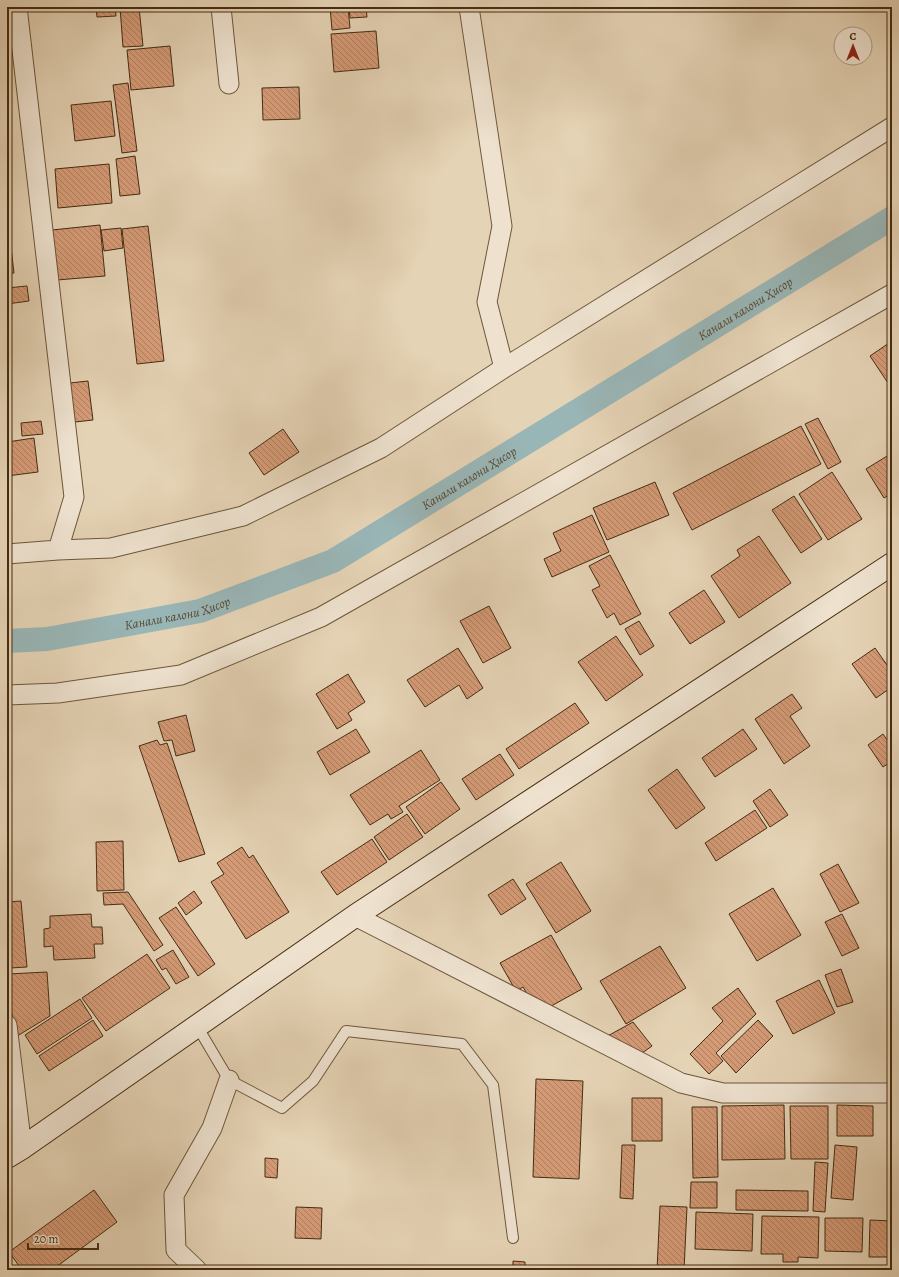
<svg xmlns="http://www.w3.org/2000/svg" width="899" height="1277" viewBox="0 0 899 1277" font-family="Alegreya,serif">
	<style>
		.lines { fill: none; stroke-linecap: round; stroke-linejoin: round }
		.canal { stroke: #99b6b7; stroke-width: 24 }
		.building { fill: url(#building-back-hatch); stroke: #462c11 }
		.service-casing { stroke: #6e563a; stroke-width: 12 }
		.minor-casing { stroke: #6e563a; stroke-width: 21 }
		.secondary-casing { stroke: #462c11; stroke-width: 24 }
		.service { stroke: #eee2cf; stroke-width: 10 }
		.minor { stroke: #eee2cf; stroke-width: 19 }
		.secondary { stroke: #eee2cf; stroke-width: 22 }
		.labels { text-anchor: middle; stroke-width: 3.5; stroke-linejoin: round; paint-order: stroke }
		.water-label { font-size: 13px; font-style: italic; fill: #574832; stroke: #eee2cf }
	</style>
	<defs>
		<pattern id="building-back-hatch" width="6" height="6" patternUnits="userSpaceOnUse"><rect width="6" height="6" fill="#d59b77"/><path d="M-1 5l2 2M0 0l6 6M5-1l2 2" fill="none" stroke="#af7f60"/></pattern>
	</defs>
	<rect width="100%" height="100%" fill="#e5d3b5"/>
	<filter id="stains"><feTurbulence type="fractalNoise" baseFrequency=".005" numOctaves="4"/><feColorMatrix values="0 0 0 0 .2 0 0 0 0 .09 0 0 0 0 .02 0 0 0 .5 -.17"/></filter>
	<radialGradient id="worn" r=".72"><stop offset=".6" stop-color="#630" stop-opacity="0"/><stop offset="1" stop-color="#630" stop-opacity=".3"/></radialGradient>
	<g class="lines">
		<!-- canal -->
		<path class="canal" id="s1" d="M 7,641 L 47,639 L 200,611 L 333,561 L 892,218"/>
	</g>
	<!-- building -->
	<path class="building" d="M 96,7 L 115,7 L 116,16 L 97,17 Z
		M 120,7 L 139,7 L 143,46 L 123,47 Z
		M 330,7 L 348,7 L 350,28 L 332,30 Z
		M 349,7 L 366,7 L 367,17 L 350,18 Z
		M 376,31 L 379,68 L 334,72 L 331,34 Z
		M 170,46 L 174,86 L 131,90 L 127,50 Z
		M 128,83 L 137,151 L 122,153 L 113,85 Z
		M 299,87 L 300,119 L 263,120 L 262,88 Z
		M 111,101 L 115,136 L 75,141 L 71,105 Z
		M 135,156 L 140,194 L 120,196 L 116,159 Z
		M 109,164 L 112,203 L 58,208 L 55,169 Z
		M 100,225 L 105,276 L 57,280 L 52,230 Z
		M 148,226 L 164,361 L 137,364 L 122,229 Z
		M 121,228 L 123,248 L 104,251 L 101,230 Z
		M 7,239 L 10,239 L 14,273 L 7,274 Z
		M 27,286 L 29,301 L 7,304 L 7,288 Z
		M 892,341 L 892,389 L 870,356 Z
		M 88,381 L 93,420 L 75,422 L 70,383 Z
		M 818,418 L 841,462 L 828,469 L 805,424 Z
		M 41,421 L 43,434 L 22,436 L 21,423 Z
		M 801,426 L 821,464 L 692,530 L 673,493 Z
		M 283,429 L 299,452 L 264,475 L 249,453 Z
		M 34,438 L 38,472 L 7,476 L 7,442 Z
		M 892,453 L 892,493 L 884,498 L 866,469 Z
		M 832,472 L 862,519 L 828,540 L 799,494 Z
		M 655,482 L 669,515 L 607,540 L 593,508 Z
		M 794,496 L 822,539 L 801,553 L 772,510 Z
		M 592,515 L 609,552 L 552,577 L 544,559 L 561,551 L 553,533 Z
		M 759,536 L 791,583 L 739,618 L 711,576 L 740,556 L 737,550 Z
		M 610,555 L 641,614 L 620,625 L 614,613 L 607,618 L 592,590 L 600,586 L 589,566 Z
		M 704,590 L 725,622 L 690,644 L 669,613 Z
		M 489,606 L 511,648 L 483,663 L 460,621 Z
		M 639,621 L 654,646 L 640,655 L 625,629 Z
		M 616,636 L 643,675 L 606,701 L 578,662 Z
		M 458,648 L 483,688 L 467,699 L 459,685 L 425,707 L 407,680 Z
		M 875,648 L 892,672 L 892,687 L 876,698 L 852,664 Z
		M 348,674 L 365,702 L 348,713 L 352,720 L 337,729 L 316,694 Z
		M 792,694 L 802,708 L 790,716 L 810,746 L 784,764 L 755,719 Z
		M 575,703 L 589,723 L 519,769 L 506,749 Z
		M 186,715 L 195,751 L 176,756 L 172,740 L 164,741 L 158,722 Z
		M 356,729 L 370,752 L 330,775 L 317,752 Z
		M 743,729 L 757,749 L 715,777 L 702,758 Z
		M 883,734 L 892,747 L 892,761 L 883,767 L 868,745 Z
		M 157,740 L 160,745 L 167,743 L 205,854 L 179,862 L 139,746 Z
		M 421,750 L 440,780 L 399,806 L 403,812 L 391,819 L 388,814 L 370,825 L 350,795 Z
		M 500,754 L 514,775 L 476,800 L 462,779 Z
		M 677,769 L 705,808 L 676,829 L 648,790 Z
		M 441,782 L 460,809 L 425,834 L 406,807 Z
		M 770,789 L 788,815 L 770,827 L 753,801 Z
		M 755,810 L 767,828 L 716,861 L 705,843 Z
		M 407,814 L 423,837 L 389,860 L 374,837 Z
		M 372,839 L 387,862 L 337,895 L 321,872 Z
		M 123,841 L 124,890 L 97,891 L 96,842 Z
		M 242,847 L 249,858 L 253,855 L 289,912 L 246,939 L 211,882 L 224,874 L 217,863 Z
		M 561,862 L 591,911 L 556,933 L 526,884 Z
		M 838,864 L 859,903 L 840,912 L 820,874 Z
		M 513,879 L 526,899 L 501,915 L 488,895 Z
		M 773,888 L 801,935 L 757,961 L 729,914 Z
		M 194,891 L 202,903 L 186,915 L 178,903 Z
		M 128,892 L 163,945 L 154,951 L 123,904 L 104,905 L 103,893 Z
		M 21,901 L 27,967 L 10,968 L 7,936 L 7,902 Z
		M 176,907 L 215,964 L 198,976 L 159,918 Z
		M 91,914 L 92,927 L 102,927 L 103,944 L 94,944 L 95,958 L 54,960 L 53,946 L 44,947 L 44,929 L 50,928 L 50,916 Z
		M 842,914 L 859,948 L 842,956 L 825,922 Z
		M 551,935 L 582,989 L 544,1010 L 536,997 L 531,1000 L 523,987 L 516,991 L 500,963 Z
		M 660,946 L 686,988 L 626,1024 L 600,981 Z
		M 173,950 L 189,977 L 176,984 L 166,968 L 162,970 L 156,960 Z
		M 147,954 L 170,988 L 106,1031 L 82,998 Z
		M 841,969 L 853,1002 L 837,1007 L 825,975 Z
		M 47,972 L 50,1016 L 14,1038 L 8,974 Z
		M 819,980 L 835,1013 L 793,1034 L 776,1001 Z
		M 738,988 L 756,1014 L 716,1053 L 723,1061 L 709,1074 L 690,1054 L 723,1021 L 712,1008 Z
		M 80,999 L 92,1018 L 37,1054 L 25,1035 Z
		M 93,1020 L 103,1036 L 49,1071 L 39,1056 Z
		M 758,1020 L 773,1036 L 736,1073 L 721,1056 Z
		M 633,1022 L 652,1046 L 635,1058 L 604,1038 Z
		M 536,1079 L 583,1081 L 579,1179 L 533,1177 Z
		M 632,1098 L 662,1098 L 662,1141 L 632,1141 Z
		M 784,1105 L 785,1159 L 722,1160 L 722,1106 Z
		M 837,1105 L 873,1106 L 873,1136 L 837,1136 Z
		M 790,1106 L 828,1106 L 828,1159 L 791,1159 Z
		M 692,1107 L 717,1107 L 718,1177 L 693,1178 Z
		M 622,1145 L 635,1145 L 633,1199 L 620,1198 Z
		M 835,1145 L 857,1147 L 853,1200 L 831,1198 Z
		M 265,1158 L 278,1159 L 277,1178 L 265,1177 Z
		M 815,1162 L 828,1163 L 825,1212 L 813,1211 Z
		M 691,1182 L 717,1182 L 717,1208 L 690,1208 Z
		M 94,1190 L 117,1222 L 52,1270 L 22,1270 L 9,1252 Z
		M 736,1190 L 808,1191 L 808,1211 L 736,1210 Z
		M 660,1206 L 687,1207 L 684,1270 L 657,1270 Z
		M 296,1207 L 322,1208 L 321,1239 L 295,1238 Z
		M 696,1212 L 753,1214 L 752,1251 L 695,1249 Z
		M 762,1216 L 819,1217 L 818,1258 L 798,1257 L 798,1262 L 783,1262 L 783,1254 L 761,1254 Z
		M 825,1218 L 863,1218 L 862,1252 L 825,1251 Z
		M 870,1220 L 892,1221 L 892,1257 L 869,1257 Z
		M 513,1261 L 525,1262 L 525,1270 L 513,1270 Z"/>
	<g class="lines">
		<defs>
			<path id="service" d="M 197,1026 L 229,1080 L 282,1108 L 313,1081 L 346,1031 L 462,1044 L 493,1085 L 513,1238"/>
			<path id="minor" d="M 221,7 L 229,84
				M 469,7 L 502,226 L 487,302 L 504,368
				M 58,550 L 111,548 L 243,516 L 381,448 L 504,368 L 892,127
				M 7,554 L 58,550 L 74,497 L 17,7
				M 7,695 L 58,693 L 181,675 L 321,617 L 892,294
				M 355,916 L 681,1083 L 723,1093 L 892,1093
				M 7,1025 L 22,1148
				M 197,1270 L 176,1250 L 174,1195 L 212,1128 L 229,1080"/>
			<path id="secondary" d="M 7,1157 L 22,1148 L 355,916 L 892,564"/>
		</defs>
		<!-- service casing -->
		<use href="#service" class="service-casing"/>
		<!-- minor casing -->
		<use href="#minor" class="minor-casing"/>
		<!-- secondary casing -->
		<use href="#secondary" class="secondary-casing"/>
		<!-- service -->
		<use href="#service" class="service"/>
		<!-- minor -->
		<use href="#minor" class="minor"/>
		<!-- secondary -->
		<use href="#secondary" class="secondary"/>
	</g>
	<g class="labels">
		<!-- water labels -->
		<g class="water-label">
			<text dy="5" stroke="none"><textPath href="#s1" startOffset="821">Канали калони Ҳисор</textPath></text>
			<text dy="5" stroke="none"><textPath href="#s1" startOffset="497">Канали калони Ҳисор</textPath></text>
			<text dy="5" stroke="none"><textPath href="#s1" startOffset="173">Канали калони Ҳисор</textPath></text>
		</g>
	</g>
	<!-- margin -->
	<rect width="899" height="1277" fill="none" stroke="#e5d3b5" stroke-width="24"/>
	<rect x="8" y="8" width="883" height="1261" fill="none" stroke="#462c11" stroke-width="2"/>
	<rect x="12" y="12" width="875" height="1253" fill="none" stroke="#462c11"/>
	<!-- north arrow -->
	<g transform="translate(853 46)"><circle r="19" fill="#eee2cf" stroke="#ab9983"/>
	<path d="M0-3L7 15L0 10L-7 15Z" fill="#8f2418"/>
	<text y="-6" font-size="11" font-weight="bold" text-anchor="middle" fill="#462c11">С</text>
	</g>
	<!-- scale -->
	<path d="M28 1243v6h70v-6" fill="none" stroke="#462c11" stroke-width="2"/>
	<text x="34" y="1243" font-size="12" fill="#462c11" stroke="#eee2cf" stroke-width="3" paint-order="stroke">20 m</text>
	<rect width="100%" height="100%" filter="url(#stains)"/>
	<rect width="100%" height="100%" fill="url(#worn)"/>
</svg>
